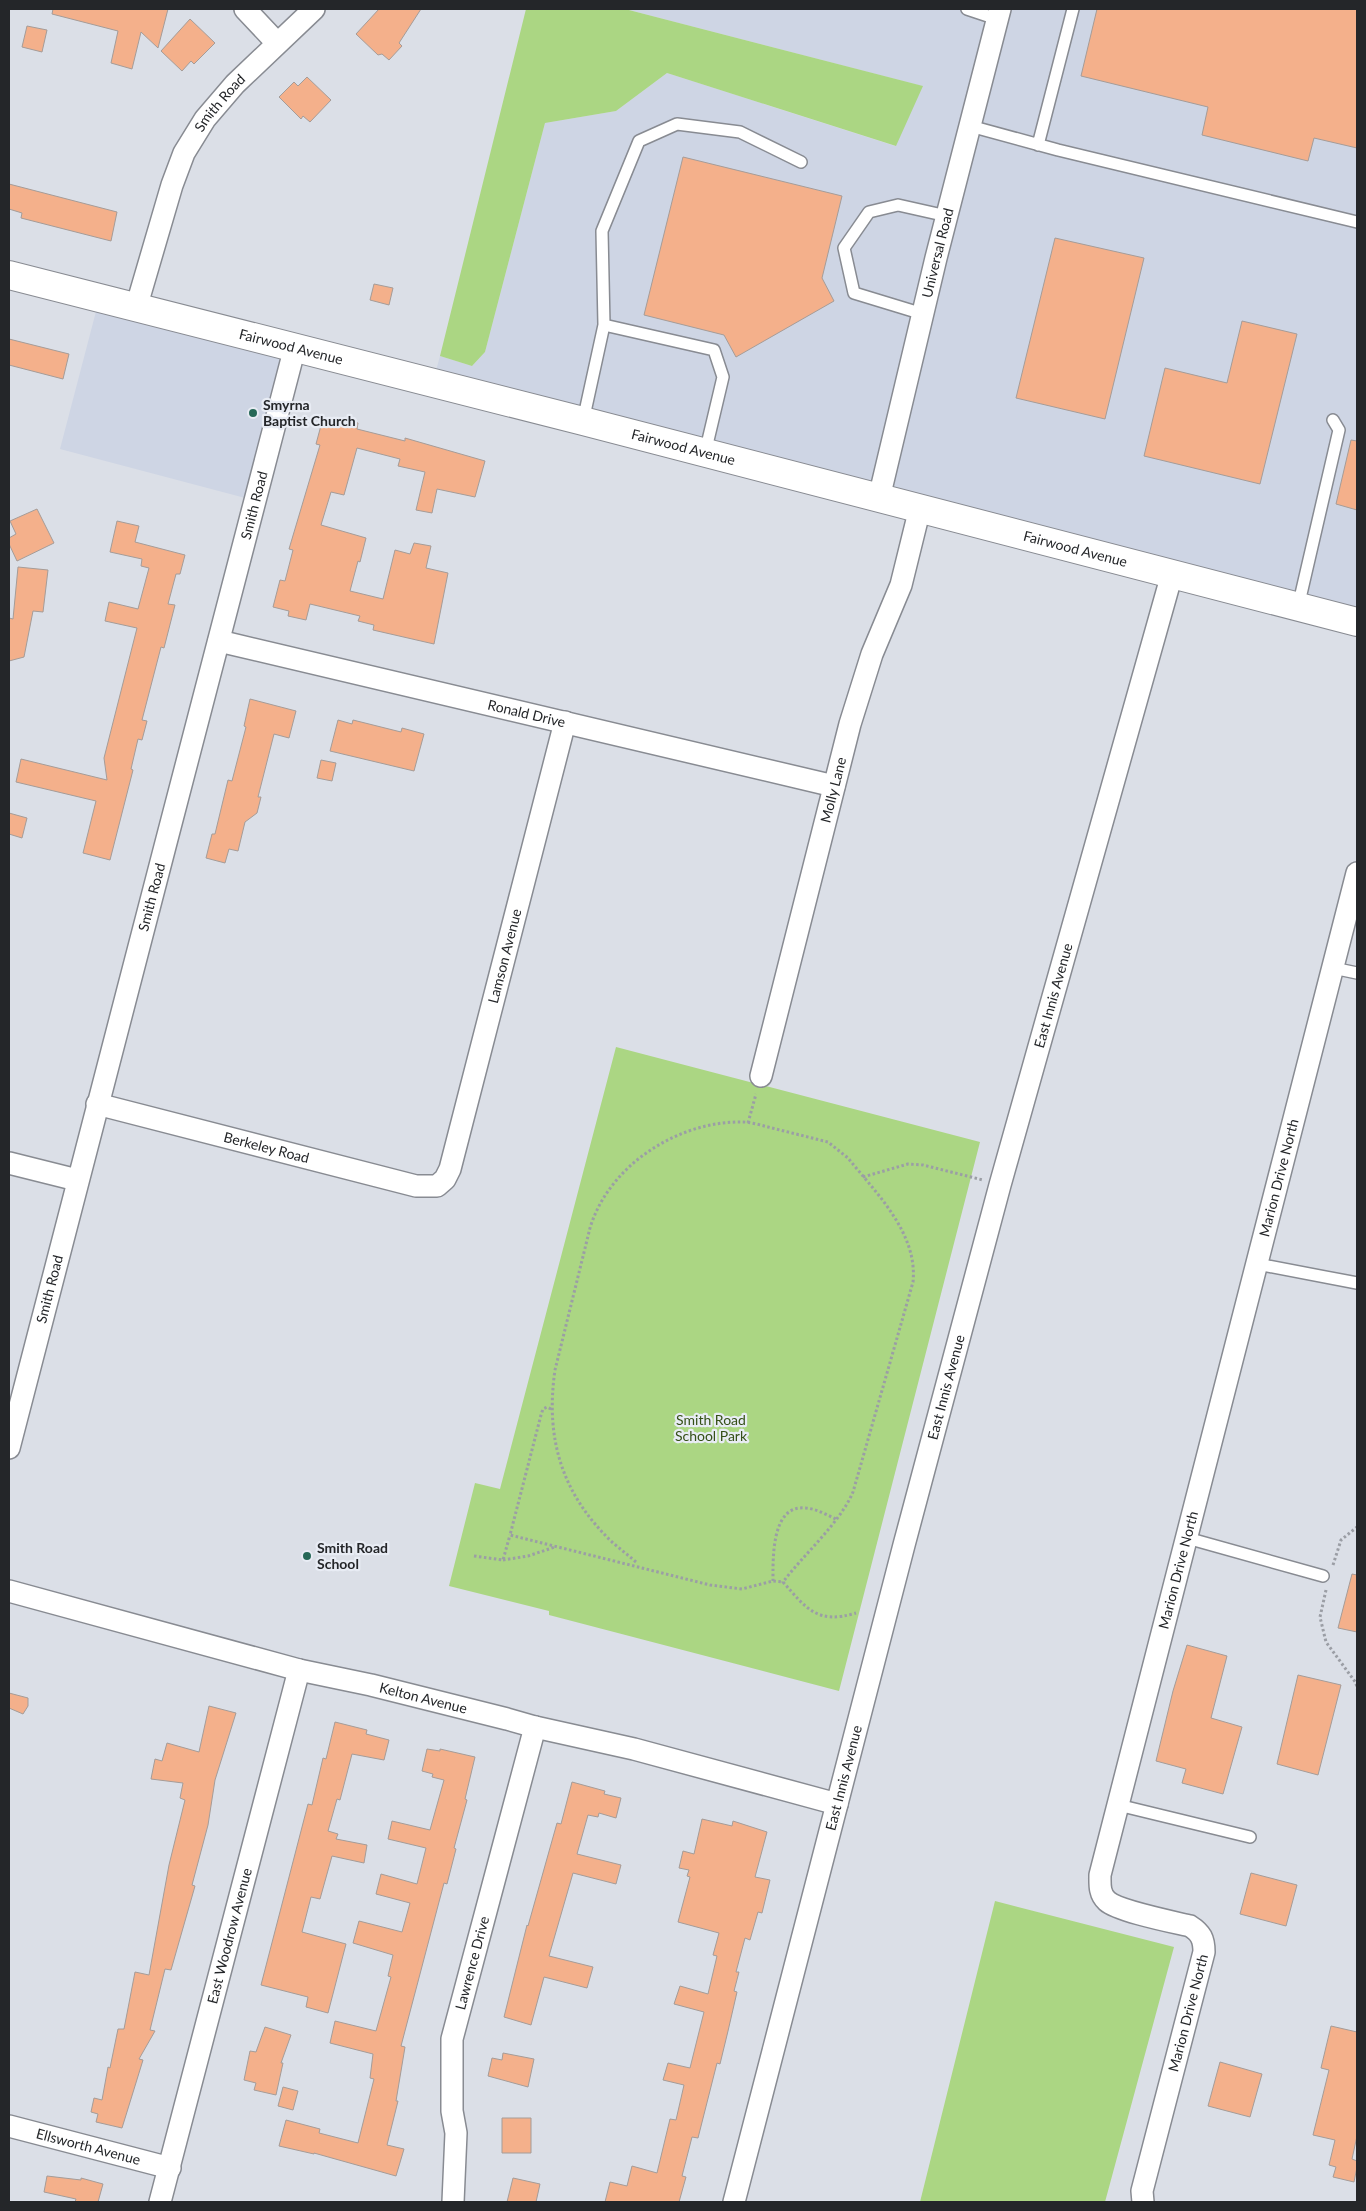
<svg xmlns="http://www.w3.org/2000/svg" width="1366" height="2211" viewBox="0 0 1366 2211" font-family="Lato,sans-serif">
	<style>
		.built { fill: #ced5e4 }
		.green { fill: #abd683 }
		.building { fill: #f4b08b; stroke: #a59c98 }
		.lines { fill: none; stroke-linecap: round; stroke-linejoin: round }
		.lane-casing { stroke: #888b92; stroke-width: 14 }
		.street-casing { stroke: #888b92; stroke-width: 24 }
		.secondary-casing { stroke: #888b92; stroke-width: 30 }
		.path { stroke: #9b9ea5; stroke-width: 3; stroke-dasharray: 2.5 2.5; stroke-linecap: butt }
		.lane { stroke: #fff; stroke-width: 11 }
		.street { stroke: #fff; stroke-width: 21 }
		.secondary { stroke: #fff; stroke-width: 28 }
		.poi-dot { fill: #266857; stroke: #e8ecf4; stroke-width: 2 }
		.labels { text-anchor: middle; stroke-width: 4.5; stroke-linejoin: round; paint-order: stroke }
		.street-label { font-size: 14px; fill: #242629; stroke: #e8ecf4 }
		.poi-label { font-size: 14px; font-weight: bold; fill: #242629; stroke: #e8ecf4; text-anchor: start }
		.park-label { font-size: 14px; fill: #355017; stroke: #e8ecf4 }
	</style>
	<rect width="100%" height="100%" fill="#dbdfe7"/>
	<!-- built -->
	<path class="built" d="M 625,9 L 1357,9 L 1357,625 L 432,385 L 440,356 L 472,366 L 485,352 L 545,123 L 616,111 L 667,73 L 895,146 L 922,86 Z
		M 99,300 L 288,348 L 249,499 L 60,449 Z"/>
	<!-- green -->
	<path class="green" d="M 526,9 L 625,9 L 923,86 L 896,146 L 667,73 L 616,111 L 545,123 L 485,352 L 472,366 L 440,356 Z
		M 616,1047 L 980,1142 L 839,1691 L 549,1615 L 549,1611 L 449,1586 L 475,1483 L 500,1489 Z
		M 995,1901 L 1174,1947 L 1105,2202 L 920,2202 Z"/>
	<!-- building -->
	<path class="building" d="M 53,9 L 168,9 L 158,48 L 141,32 L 132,69 L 111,63 L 118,31 L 52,14 Z
		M 379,9 L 421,9 L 399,43 L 402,46 L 389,60 L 382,54 L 378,55 L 356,34 Z
		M 1097,9 L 1357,9 L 1357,148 L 1314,138 L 1308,161 L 1202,135 L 1208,107 L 1081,76 Z
		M 190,19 L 215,43 L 194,64 L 191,61 L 182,71 L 161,51 Z
		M 27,26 L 47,30 L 42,52 L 22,47 Z
		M 307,77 L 331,100 L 310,122 L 303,116 L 301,119 L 279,97 L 294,82 L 298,86 Z
		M 683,157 L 842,196 L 822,278 L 834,301 L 736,357 L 724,335 L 644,315 Z
		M 9,184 L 117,212 L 111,241 L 21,218 L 22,213 L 9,209 Z
		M 1055,238 L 1144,258 L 1105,419 L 1016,398 Z
		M 374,284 L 393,288 L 389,305 L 370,300 Z
		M 1242,321 L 1297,334 L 1260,484 L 1144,456 L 1165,368 L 1227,383 Z
		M 9,339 L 69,354 L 63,379 L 9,365 Z
		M 323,418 L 338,422 L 340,418 L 358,423 L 357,429 L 405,441 L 405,438 L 485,461 L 475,497 L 437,489 L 432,513 L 416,510 L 425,472 L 398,466 L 400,459 L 357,448 L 344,495 L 331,492 L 321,525 L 366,538 L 360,562 L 358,561 L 350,591 L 383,599 L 395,550 L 410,554 L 414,543 L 431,546 L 426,568 L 448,573 L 434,644 L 373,630 L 374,625 L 358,621 L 360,616 L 310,604 L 306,620 L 288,616 L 289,611 L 273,607 L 280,580 L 285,581 L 293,550 L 289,549 L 320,445 L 316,444 Z
		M 1351,440 L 1357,441 L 1357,510 L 1336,504 Z
		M 37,509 L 54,543 L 17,561 L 9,544 L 9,538 L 16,534 L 10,521 Z
		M 117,521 L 139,526 L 135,542 L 185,555 L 180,574 L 176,574 L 168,604 L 175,605 L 164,648 L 161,647 L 142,720 L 147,721 L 142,740 L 138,739 L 131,769 L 133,770 L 110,860 L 83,853 L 96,801 L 16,782 L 21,759 L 107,780 L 104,758 L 137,628 L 105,621 L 109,602 L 138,609 L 149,568 L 141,566 L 142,559 L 110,552 Z
		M 18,567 L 48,570 L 43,612 L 33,611 L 24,657 L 9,661 L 9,618 L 13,619 Z
		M 250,699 L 296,711 L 289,738 L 274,734 L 258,797 L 261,797 L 257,813 L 245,822 L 238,851 L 229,849 L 225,863 L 206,858 L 212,834 L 215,834 L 228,780 L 232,781 L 246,727 L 244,726 Z
		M 338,720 L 352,724 L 353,720 L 401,732 L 402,728 L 424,734 L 414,771 L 330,751 Z
		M 321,760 L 336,763 L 332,781 L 317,778 Z
		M 9,813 L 27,818 L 22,838 L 9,834 Z
		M 1352,1574 L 1357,1575 L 1357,1632 L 1338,1628 Z
		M 1187,1645 L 1227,1656 L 1211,1718 L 1242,1727 L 1223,1794 L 1182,1783 L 1186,1769 L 1156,1761 L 1173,1691 Z
		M 1298,1675 L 1341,1685 L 1318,1775 L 1277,1764 Z
		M 9,1693 L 28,1698 L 28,1706 L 23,1714 L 9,1708 Z
		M 209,1706 L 236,1713 L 215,1780 L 208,1825 L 192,1885 L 195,1886 L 171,1970 L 165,1969 L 150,2030 L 155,2031 L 139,2059 L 143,2060 L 122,2128 L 96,2122 L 98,2114 L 91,2112 L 94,2098 L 102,2100 L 108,2067 L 110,2068 L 118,2029 L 124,2029 L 135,1972 L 149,1975 L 169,1865 L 185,1800 L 180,1798 L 183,1783 L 151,1779 L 155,1759 L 162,1761 L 167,1743 L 199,1752 Z
		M 335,1722 L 367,1730 L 366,1734 L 389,1740 L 384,1760 L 352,1754 L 340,1800 L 337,1799 L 328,1831 L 338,1834 L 336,1839 L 367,1845 L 364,1863 L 332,1856 L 320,1899 L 311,1897 L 302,1932 L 346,1944 L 328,2013 L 306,2007 L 308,1997 L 261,1985 L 308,1804 L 312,1805 L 323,1758 L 326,1759 Z
		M 427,1749 L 440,1751 L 440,1749 L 475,1757 L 465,1799 L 467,1800 L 454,1848 L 456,1849 L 447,1884 L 444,1883 L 401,2046 L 405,2047 L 396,2101 L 398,2101 L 387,2145 L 404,2149 L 396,2176 L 314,2153 L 314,2154 L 279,2146 L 286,2120 L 320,2129 L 319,2133 L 358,2143 L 374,2079 L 370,2078 L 373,2054 L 330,2043 L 335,2021 L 376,2031 L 391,1977 L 388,1976 L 393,1955 L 353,1943 L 359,1921 L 402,1932 L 410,1903 L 376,1894 L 381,1874 L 417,1884 L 426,1848 L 388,1839 L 392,1821 L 430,1830 L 444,1780 L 432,1777 L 433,1774 L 422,1771 Z
		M 572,1782 L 605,1791 L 604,1794 L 621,1798 L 616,1818 L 599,1813 L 598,1817 L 588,1815 L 577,1854 L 621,1865 L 616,1884 L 573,1873 L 549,1956 L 593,1967 L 587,1988 L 544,1977 L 531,2025 L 504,2017 L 527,1925 L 528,1926 L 557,1823 L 561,1824 Z
		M 702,1819 L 732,1826 L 733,1821 L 767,1832 L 755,1877 L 770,1880 L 762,1913 L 758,1912 L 750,1940 L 745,1938 L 736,1972 L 739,1972 L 734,1991 L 737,1992 L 728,2031 L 720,2064 L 717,2063 L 698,2138 L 692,2137 L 682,2176 L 686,2177 L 679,2202 L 605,2202 L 610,2182 L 627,2186 L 632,2166 L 657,2173 L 670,2119 L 676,2120 L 684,2085 L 663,2080 L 668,2063 L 690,2068 L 704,2012 L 674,2004 L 680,1986 L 708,1994 L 717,1956 L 713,1955 L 719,1933 L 678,1922 L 690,1877 L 687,1876 L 689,1870 L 679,1868 L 683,1851 L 694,1854 Z
		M 1251,1873 L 1297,1885 L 1286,1926 L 1240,1914 Z
		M 1331,2026 L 1357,2032 L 1357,2136 L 1352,2159 L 1357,2161 L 1357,2167 L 1354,2182 L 1333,2177 L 1336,2167 L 1329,2165 L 1335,2140 L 1313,2135 L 1329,2070 L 1321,2068 Z
		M 265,2027 L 291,2035 L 281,2063 L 283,2063 L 276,2095 L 254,2090 L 256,2083 L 244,2080 L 250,2051 L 256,2052 Z
		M 503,2053 L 534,2059 L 528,2087 L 488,2076 L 492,2058 L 502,2060 Z
		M 1220,2062 L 1262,2074 L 1250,2117 L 1208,2106 Z
		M 283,2087 L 298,2091 L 293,2110 L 278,2106 Z
		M 502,2118 L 531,2118 L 531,2153 L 502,2153 Z
		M 47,2176 L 81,2180 L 81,2178 L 103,2184 L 98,2202 L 75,2202 L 76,2199 L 44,2192 Z
		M 513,2178 L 540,2184 L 536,2202 L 507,2202 Z"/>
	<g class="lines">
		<defs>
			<path id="lane" d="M 967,9 L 997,19
				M 970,126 L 1058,150 L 1357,222
				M 1038,145 L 1073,9
				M 923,314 L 854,293 L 844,248 L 869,212 L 898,205 L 947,216
				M 604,325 L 714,350 L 723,377 L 705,453
				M 583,421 L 604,325 L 602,231 L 639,141 L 677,124 L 740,132 L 801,162
				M 1298,607 L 1339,430 L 1333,420
				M 1333,968 L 1357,973
				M 1257,1264 L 1357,1283
				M 1187,1538 L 1323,1576
				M 1118,1805 L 1250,1837"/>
			<g id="street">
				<path d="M 245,9 L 277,43"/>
				<path id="s1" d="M 136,308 L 172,185 L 184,153 L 205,119 L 235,84 L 314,9"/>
				<path id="s2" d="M 879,498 L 936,258 L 1000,9"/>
				<path id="s3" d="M 219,641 L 834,786"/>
				<path id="s4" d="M 761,1076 L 850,724 L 872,654 L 901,585 L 920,508"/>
				<path id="s5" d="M 97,1104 L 416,1186 L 437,1186 L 445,1179 L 450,1169 L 565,722"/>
				<path d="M 9,1163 L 77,1180"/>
				<path id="s6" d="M 9,1448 C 102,1081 201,714 295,347"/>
				<path id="s7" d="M 9,1591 L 299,1670 L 371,1685 L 507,1719 L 535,1727 L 634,1749 L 837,1804"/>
				<path id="s8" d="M 9,2126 L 170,2168"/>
				<path id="s9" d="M 160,2202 L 299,1670"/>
				<path id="s10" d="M 453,2202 L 456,2133 L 452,2111 L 452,2039 L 535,1727"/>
				<path id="s11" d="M 734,2202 L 904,1545 L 1000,1185 L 1172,574"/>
				<path id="s12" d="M 1143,2202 L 1142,2191 L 1204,1952 C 1204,1939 1201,1933 1190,1926 C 1173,1922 1118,1911 1107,1901 C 1099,1894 1100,1884 1100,1875 L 1357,873"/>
			</g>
			<g id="secondary">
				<path id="s13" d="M 9,275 L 583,421 L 1357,622"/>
			</g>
		</defs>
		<!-- lane casing -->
		<use href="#lane" class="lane-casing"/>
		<!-- street casing -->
		<use href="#street" class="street-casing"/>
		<!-- secondary casing -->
		<use href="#secondary" class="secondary-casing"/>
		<!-- path -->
		<path class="path" d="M 748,1123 L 756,1094
			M 863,1177 L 908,1164 L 923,1165 L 983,1180
			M 551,1409 L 547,1407 L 543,1409 L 541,1415 L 510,1535 L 710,1585 L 742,1589 L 773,1581 L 783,1582
			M 474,1556 L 503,1560 L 510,1535
			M 503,1560 L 528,1556 L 555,1547
			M 636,1562 C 628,1555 620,1549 612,1542 C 562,1494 545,1439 555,1370 L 590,1228 C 609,1165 678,1121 742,1122 C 751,1122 760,1125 768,1127 C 788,1132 808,1137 828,1142 L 848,1158 C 876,1193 918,1233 913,1282 L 853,1492 C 840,1523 804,1554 783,1582 C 806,1608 817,1625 856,1613
			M 1333,1565 L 1341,1540 L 1357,1527
			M 773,1581 C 773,1559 771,1504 806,1508 C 817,1509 827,1515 836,1519
			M 1326,1590 L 1320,1617 L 1326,1642 L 1356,1683 L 1357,1689"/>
		<!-- lane -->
		<use href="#lane" class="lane"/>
		<!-- street -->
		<use href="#street" class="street"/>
		<!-- secondary -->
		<use href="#secondary" class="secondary"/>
	</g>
	<!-- markers -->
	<g class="poi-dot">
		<circle cx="253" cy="413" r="5"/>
		<circle cx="307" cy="1556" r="5"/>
	</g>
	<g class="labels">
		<!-- street labels -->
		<g class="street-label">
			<text dy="5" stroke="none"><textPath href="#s1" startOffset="224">Smith Road</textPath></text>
			<text dy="5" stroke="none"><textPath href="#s2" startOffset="252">Universal Road</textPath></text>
			<text dy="5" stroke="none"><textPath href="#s13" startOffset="291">Fairwood Avenue</textPath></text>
			<text dy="5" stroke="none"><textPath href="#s13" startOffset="696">Fairwood Avenue</textPath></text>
			<text dy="5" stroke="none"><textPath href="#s6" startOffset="974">Smith Road</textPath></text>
			<text dy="5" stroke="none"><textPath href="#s13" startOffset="1101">Fairwood Avenue</textPath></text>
			<text dy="5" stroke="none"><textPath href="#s3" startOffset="316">Ronald Drive</textPath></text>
			<text dy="5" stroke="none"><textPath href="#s4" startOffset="295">Molly Lane</textPath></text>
			<text dy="5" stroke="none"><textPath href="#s6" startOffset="569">Smith Road</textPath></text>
			<text dy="5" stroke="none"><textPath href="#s5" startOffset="592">Lamson Avenue</textPath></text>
			<text dy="5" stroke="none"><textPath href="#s11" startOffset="1248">East Innis Avenue</textPath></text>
			<text dy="5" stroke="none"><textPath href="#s5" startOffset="175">Berkeley Road</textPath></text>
			<text dy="5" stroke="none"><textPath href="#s12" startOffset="1124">Marion Drive North</textPath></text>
			<text dy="5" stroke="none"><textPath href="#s6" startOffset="164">Smith Road</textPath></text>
			<text dy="5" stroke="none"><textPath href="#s11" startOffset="842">East Innis Avenue</textPath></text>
			<text dy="5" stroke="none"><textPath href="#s12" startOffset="719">Marion Drive North</textPath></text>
			<text dy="5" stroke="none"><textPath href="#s7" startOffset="428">Kelton Avenue</textPath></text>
			<text dy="5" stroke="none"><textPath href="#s11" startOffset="438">East Innis Avenue</textPath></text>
			<text dy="5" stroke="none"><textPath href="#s9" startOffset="275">East Woodrow Avenue</textPath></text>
			<text dy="5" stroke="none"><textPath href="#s10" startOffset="242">Lawrence Drive</textPath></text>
			<text dy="5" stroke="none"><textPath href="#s12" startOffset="195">Marion Drive North</textPath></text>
			<text dy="5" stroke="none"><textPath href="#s8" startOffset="82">Ellsworth Avenue</textPath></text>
		</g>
		<!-- poi labels -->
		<g class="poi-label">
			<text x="263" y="410">Smyrna<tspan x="263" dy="16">Baptist Church</tspan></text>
			<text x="317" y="1553">Smith Road<tspan x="317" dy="16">School</tspan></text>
		</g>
		<!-- park labels -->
		<g class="park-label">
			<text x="711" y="1425">Smith Road<tspan x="711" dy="16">School Park</tspan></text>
		</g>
	</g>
	<!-- border -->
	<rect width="1366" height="2211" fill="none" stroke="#242629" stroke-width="20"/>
</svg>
